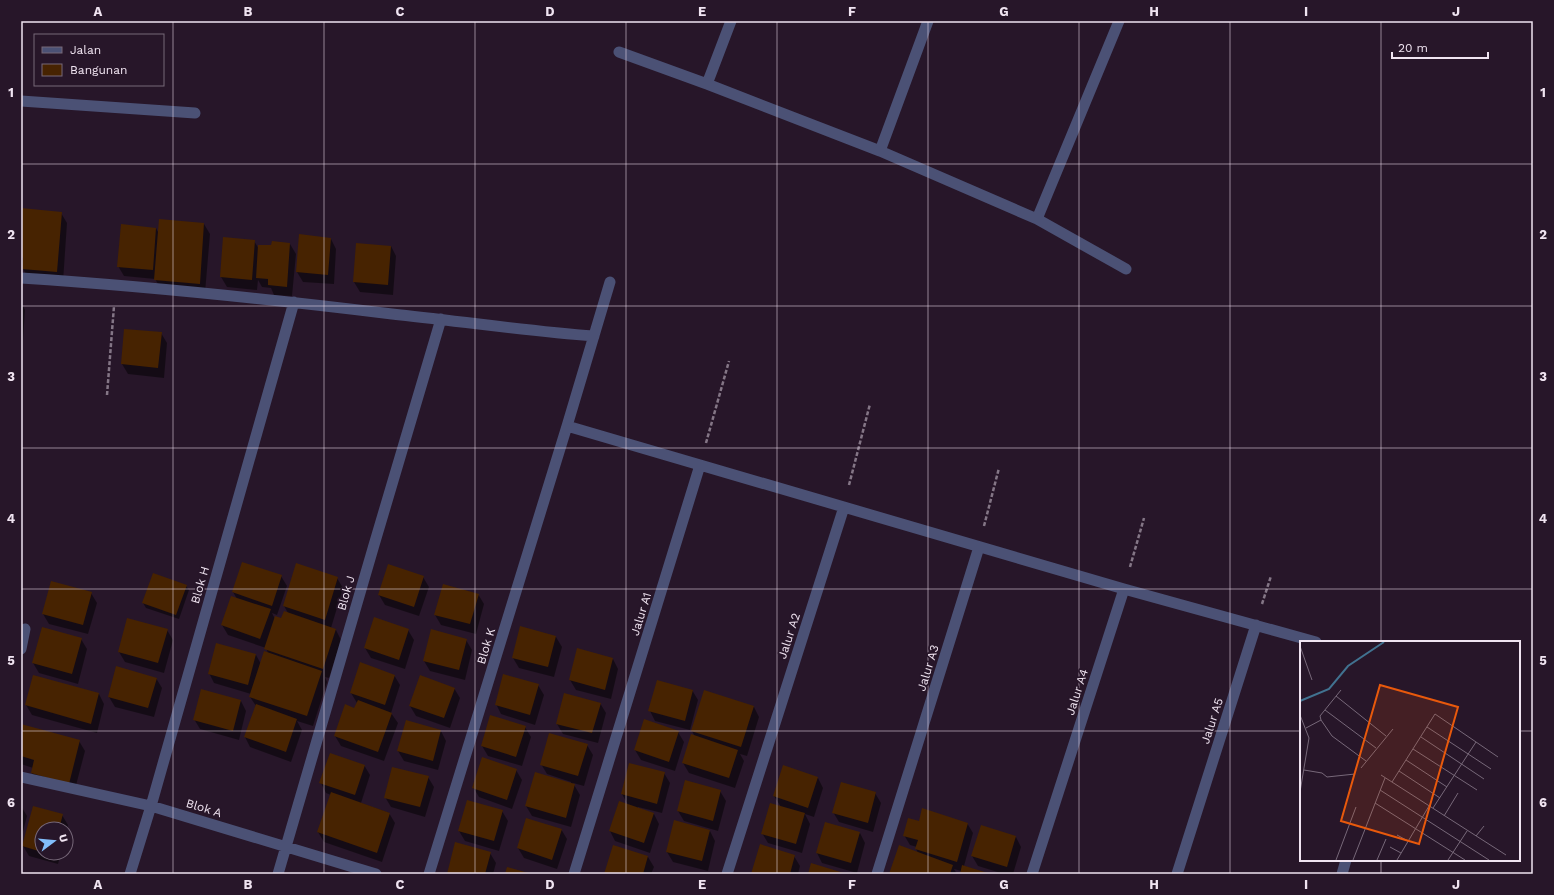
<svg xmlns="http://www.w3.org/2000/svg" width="1554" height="895" viewBox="0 0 1554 895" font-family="'Work Sans',sans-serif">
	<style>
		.shadow { fill: #0007 }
		.building { fill: #472301 }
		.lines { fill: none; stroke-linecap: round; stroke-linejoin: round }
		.path { stroke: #847686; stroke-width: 2.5; stroke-dasharray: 4 2; stroke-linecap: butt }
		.minor { stroke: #4b5175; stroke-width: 11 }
		.grid { fill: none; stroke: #f0e4f1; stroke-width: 1; stroke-opacity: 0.55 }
		.labels { text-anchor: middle; stroke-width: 3.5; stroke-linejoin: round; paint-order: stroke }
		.street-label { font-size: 12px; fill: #f0e4f1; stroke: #271629 }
		.inset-river { fill: none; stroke: #417290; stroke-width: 2 }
		.inset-road { fill: none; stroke: #776879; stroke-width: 1 }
		.view { fill: #e8590c; fill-opacity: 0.15; stroke: #e8590c; stroke-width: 2 }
		.inset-edge { fill: none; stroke: #f0e4f1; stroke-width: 2 }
		.neatline { fill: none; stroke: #f0e4f1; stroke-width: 1.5 }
		.grid-label { font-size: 13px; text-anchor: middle; font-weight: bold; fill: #f0e4f1 }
	</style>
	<rect width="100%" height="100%" fill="#271629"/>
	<!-- shadow -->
	<path class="shadow" d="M 21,209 L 61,213 L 67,223 L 63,282 L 29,279 L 23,269 L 23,266 L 21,266 L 21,258 L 28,258 L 21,256 Z
		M 204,224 L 210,234 L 205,293 L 161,289 L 155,279 L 124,276 L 118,266 L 156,228 L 159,234 Z
		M 224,238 L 254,241 L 259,249 L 290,244 L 296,254 L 292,296 L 274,295 L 271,288 L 262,287 L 258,280 L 257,290 L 227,287 L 221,277 Z
		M 331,239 L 336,249 L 334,284 L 303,282 L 297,272 Z
		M 391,246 L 396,256 L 393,295 L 360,292 L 354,282 Z
		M 21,302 L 25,310 L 21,371 Z
		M 161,333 L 167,343 L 164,378 L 128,374 L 122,364 Z
		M 281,576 L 287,586 L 277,615 L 272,613 L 275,619 L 282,619 L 288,613 L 284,606 L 337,578 L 343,588 L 331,628 L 336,630 L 341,640 L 329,678 L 325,677 L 327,682 L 313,726 L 297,721 L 302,730 L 291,762 L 250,747 L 245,737 L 256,706 L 250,697 L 251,694 L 214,683 L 209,673 L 256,655 L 261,664 L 268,653 L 266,648 L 228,635 L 222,625 L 237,599 L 233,592 Z
		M 423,577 L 429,587 L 419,616 L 385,605 L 379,595 Z
		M 186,586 L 189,590 L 179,619 L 146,608 L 143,603 Z
		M 91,593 L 97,603 L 88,634 L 49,624 L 43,614 Z
		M 478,594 L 484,604 L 476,634 L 441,625 L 435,615 Z
		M 521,628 L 556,637 L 562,647 L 554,677 L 519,668 L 513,658 Z
		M 167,630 L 173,640 L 164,673 L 125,662 L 119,652 Z
		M 408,630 L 414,640 L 405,669 L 371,658 L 365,648 Z
		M 81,639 L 87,649 L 78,684 L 39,673 L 33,663 Z
		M 466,640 L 472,650 L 465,680 L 430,671 L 424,661 Z
		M 613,659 L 618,669 L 611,699 L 576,690 L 570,680 Z
		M 394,675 L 400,685 L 391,713 L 398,723 L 384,761 L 341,746 L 335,736 L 355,709 L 357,703 L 351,693 Z
		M 156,678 L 162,688 L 154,717 L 115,707 L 109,697 Z
		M 538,685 L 544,695 L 535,725 L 501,714 L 496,704 Z
		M 454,688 L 460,698 L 450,728 L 416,716 L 410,706 Z
		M 692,690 L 698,700 L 690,730 L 655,721 L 650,711 Z
		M 704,692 L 754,707 L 759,717 L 747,756 L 740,754 L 744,761 L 735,788 L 689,773 L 683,763 L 695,737 L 692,731 Z
		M 99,694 L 104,704 L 97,733 L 32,715 L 26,705 Z
		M 241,701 L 246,711 L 239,740 L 200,729 L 194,719 Z
		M 600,703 L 606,713 L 598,743 L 563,734 L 557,724 Z
		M 21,727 L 79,741 L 85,751 L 74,793 L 38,783 L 32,773 L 33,768 L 21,764 Z
		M 525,727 L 531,737 L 522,766 L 488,756 L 482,746 Z
		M 441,731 L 446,741 L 438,770 L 404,761 L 398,751 Z
		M 678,732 L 684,742 L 675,771 L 641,760 L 635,750 Z
		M 587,745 L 593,755 L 584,786 L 573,783 L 580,795 L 571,827 L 532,816 L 526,806 L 571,784 L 571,782 L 547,774 L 541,764 Z
		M 364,765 L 370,775 L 361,803 L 389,813 L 395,823 L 382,862 L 324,842 L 318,832 L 331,795 L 326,793 L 321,783 Z
		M 516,770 L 522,780 L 512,809 L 479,797 L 473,787 Z
		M 664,773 L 670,783 L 662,813 L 638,807 L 638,808 L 654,814 L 659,824 L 650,853 L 615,841 L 610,831 L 619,802 L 628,805 L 622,794 Z
		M 428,777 L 434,787 L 425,817 L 391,807 L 385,797 Z
		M 818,778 L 823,788 L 814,817 L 805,814 L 810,824 L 802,853 L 768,843 L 762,833 L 781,807 L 774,796 Z
		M 720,791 L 726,801 L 718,831 L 684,821 L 678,811 Z
		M 875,793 L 881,803 L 873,832 L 839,822 L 833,812 Z
		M 21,806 L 27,816 L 21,839 Z
		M 34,807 L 62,815 L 68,825 L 66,834 L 66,829 L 42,829 L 42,853 L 61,853 L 58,864 L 29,856 L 23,846 Z
		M 502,811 L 508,821 L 499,851 L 465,841 L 459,831 Z
		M 919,822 L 967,823 L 973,833 L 964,866 L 989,874 L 961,874 L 961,871 L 954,869 L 957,874 L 890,874 L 918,853 L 916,849 L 917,847 L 910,845 L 904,835 Z
		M 561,829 L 567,839 L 557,869 L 524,858 L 518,848 Z
		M 710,831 L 715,841 L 708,871 L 673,862 L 667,852 Z
		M 860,833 L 865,843 L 857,873 L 822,863 L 817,853 Z
		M 1016,837 L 1021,847 L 1013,874 L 1004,874 L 978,866 L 972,856 Z
		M 613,847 L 648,857 L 654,867 L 651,874 L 605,874 Z
		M 490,853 L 496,863 L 493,874 L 448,874 Z
		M 794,856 L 800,866 L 798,874 L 752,874 Z"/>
	<!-- building -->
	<path class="building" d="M 21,208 L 62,212 L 57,272 L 22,269 L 23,257 L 21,257 Z
		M 159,219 L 204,223 L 200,284 L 154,280 Z
		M 121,224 L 156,228 L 153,270 L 117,267 Z
		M 299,234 L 331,238 L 328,275 L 296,272 Z
		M 223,237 L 255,240 L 252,280 L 220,277 Z
		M 272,241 L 290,243 L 287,287 L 268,285 L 268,279 L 256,278 L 258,245 L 271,245 Z
		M 356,243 L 391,246 L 388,285 L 353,282 Z
		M 124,329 L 162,332 L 158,368 L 121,364 Z
		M 242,562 L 282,575 L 272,606 L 232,592 Z
		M 296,563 L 338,577 L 325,620 L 283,606 Z
		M 388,564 L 424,576 L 414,607 L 378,595 Z
		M 153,573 L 187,585 L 176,615 L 142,603 Z
		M 51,581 L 92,592 L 83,625 L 42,614 Z
		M 443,584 L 479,594 L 470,624 L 434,615 Z
		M 231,596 L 271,609 L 260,639 L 221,625 Z
		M 284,611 L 336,629 L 323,669 L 264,649 L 275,616 L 281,618 Z
		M 374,617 L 409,629 L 399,660 L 364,648 Z
		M 127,618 L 168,629 L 158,663 L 118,652 Z
		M 520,626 L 556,636 L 548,667 L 512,658 Z
		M 42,627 L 82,638 L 72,674 L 32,663 Z
		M 431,629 L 467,639 L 459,670 L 423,661 Z
		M 216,643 L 256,654 L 248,685 L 208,674 Z
		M 577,648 L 613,658 L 605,690 L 569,680 Z
		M 264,651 L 322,671 L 307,716 L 249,697 Z
		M 360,662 L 395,675 L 385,705 L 350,693 Z
		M 116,666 L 157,678 L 148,708 L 108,697 Z
		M 503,674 L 539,684 L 530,715 L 495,705 Z
		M 33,675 L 99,693 L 91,724 L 25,705 Z
		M 420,675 L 455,688 L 444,718 L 409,706 Z
		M 657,680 L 693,690 L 685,721 L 648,711 Z
		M 201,689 L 241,700 L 233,731 L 193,720 Z
		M 704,690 L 754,706 L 741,747 L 691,731 Z
		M 564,693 L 601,703 L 592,733 L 556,724 Z
		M 358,700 L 392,713 L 378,752 L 334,736 L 345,704 L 354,708 Z
		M 256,704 L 297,719 L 286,752 L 244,737 Z
		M 490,715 L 526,726 L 516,757 L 481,746 Z
		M 644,719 L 679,731 L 669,762 L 634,750 Z
		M 406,720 L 441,730 L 433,761 L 397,751 Z
		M 21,724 L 80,740 L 69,784 L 31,773 L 34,760 L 21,756 Z
		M 549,733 L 588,744 L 578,776 L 540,765 Z
		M 691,734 L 738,750 L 729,778 L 682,763 Z
		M 330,753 L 365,765 L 355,795 L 319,783 Z
		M 482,757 L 517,769 L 507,800 L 472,788 Z
		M 629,763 L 665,772 L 657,804 L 621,794 Z
		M 783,765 L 818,777 L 808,808 L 773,796 Z
		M 392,767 L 429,776 L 420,807 L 384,798 Z
		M 535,772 L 575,784 L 566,818 L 525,806 Z
		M 685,780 L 721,790 L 713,821 L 677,811 Z
		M 841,782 L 876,792 L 868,823 L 832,813 Z
		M 331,792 L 390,813 L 377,853 L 317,832 Z
		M 467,800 L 503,810 L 494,841 L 458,831 Z
		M 619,801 L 654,813 L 644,843 L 609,831 Z
		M 770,803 L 805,813 L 796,844 L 761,834 Z
		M 33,806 L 63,814 L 59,829 L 42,829 L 42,852 L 22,846 Z
		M 922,808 L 968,823 L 957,862 L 915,849 L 918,840 L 903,836 L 908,818 L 919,821 Z
		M 526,818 L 562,829 L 552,860 L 517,848 Z
		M 674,820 L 710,830 L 702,861 L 666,852 Z
		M 825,822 L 860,832 L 851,863 L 816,853 Z
		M 981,825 L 1016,836 L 1007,867 L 971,856 Z
		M 455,842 L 491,852 L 485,874 L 447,874 Z
		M 760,844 L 795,855 L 790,874 L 751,874 Z
		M 613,845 L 648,856 L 643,874 L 604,874 Z
		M 899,845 L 953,865 L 950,874 L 889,874 Z
		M 811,863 L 847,874 L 808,874 Z
		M 962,865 L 991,874 L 960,874 Z
		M 507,867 L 532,874 L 505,874 Z"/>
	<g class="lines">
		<!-- path -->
		<path class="path" d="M 107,395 L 114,306
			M 706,443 L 729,361
			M 849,485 L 870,404
			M 984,526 L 999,468
			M 1130,567 L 1144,518
			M 1262,604 L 1271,576"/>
		<!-- minor -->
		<path class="minor" d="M 619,52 L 707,84 L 880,151 L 1037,219 L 1126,269
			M 707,84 L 731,21
			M 21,101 L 195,113
			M 880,151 L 928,21
			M 1037,219 L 1119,21
			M 21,278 C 145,286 269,299 392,314 C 459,321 526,331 594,336
			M 567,426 L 1124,589 L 1316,642
			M 21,649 L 25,629
			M 21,777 L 151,806 L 376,874
			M 130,874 L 151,806 L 294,302
			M 278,874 L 374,545 L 441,319
			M 429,874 L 567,426 L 610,282
			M 574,874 L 700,465
			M 727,874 L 844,507
			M 877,874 L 979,547
			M 1032,874 L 1124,589
			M 1177,874 L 1256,625
			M 1342,874 L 1346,860"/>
	</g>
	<!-- grid -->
	<path class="grid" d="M 173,21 L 173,874M 324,21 L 324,874M 475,21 L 475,874M 626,21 L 626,874M 777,21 L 777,874M 928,21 L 928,874M 1079,21 L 1079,874M 1230,21 L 1230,874M 1381,21 L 1381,642M 21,164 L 1533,164M 21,306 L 1533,306M 21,448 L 1533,448M 21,589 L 1533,589M 21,731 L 1301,731M 1519,731 L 1533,731M 1381,860 L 1381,874"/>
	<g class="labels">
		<!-- street labels -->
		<g class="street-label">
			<text transform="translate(200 585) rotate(-74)" y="4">Blok H</text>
			<text transform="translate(346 593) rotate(-74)" y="4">Blok J</text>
			<text transform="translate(641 614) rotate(-73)" y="4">Jalur A1</text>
			<text transform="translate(789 636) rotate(-72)" y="4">Jalur A2</text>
			<text transform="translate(486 646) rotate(-73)" y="4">Blok K</text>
			<text transform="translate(928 668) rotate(-73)" y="4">Jalur A3</text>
			<text transform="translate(1077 692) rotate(-72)" y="4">Jalur A4</text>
			<text transform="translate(1212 721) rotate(-72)" y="4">Jalur A5</text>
			<text transform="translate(204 808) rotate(17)" y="4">Blok A</text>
		</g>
	</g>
	<!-- overview -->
	<g transform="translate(1300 641)">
		<rect width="220" height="220" fill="#271629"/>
		<path class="inset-river" d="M 0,60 L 29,48 L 48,25 L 84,1"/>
		<path class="inset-road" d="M 0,5 L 12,39M 36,55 L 86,95M 25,69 L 76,107M 0,74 L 9,97 L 0,151M 21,79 L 32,95 L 66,120M 127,86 L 191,128M 6,87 L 21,79 L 20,75 L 41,49M 121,96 L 184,138M 113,108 L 177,149M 106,119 L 147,146M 61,127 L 93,88M 4,129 L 22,132 L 27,136 L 55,133M 99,130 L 140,157M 81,134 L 206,214M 92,141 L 135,73 L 198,116M 80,149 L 189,219M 75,162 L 165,219M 133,167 L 176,101M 144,175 L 158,152M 97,194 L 108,200M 176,195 L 184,185M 90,206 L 101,212M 36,219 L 56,166M 53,219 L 85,137M 77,219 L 86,198M 97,219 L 129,165M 148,219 L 167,190"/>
		<path class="view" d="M 80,44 L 158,66 L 119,203 L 41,180 Z"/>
		<rect width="220" height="220" class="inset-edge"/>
	</g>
	<!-- border -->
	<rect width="1554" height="895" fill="none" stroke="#271629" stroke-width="44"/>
	<!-- legend -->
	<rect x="34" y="34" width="130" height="52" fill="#271629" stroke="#776879"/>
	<rect x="42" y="47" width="20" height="6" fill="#4b5175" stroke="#776879"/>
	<text x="70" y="54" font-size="12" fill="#f0e4f1">Jalan</text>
	<rect x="42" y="64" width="20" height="12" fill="#472301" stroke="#776879"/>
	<text x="70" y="74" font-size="12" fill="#f0e4f1">Bangunan</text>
	<!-- north arrow -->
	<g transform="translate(54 841) rotate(74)"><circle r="19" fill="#271629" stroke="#776879"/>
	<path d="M0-3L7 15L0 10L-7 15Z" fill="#81bdfa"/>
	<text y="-6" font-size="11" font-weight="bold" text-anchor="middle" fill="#f0e4f1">U</text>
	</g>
	<!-- scale -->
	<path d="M1392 52v6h96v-6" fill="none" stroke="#f0e4f1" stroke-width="2"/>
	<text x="1398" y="52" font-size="12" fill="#f0e4f1" stroke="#271629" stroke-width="3" paint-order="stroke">20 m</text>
	<rect x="22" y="22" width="1510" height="851" class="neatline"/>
	<g class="grid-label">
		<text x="98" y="16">A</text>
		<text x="248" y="16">B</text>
		<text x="400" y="16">C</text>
		<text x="550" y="16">D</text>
		<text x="702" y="16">E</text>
		<text x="852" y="16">F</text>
		<text x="1004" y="16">G</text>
		<text x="1154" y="16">H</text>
		<text x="1306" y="16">I</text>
		<text x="1456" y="16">J</text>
		<text x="11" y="97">1</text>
		<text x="1543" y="97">1</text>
		<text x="11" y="239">2</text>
		<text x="1543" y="239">2</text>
		<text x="11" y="381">3</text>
		<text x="1543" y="381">3</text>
		<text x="11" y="523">4</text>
		<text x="1543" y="523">4</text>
		<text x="11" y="665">5</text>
		<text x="1543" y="665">5</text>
		<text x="11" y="807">6</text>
		<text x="1543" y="807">6</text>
		<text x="98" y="889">A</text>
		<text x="248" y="889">B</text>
		<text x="400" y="889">C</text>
		<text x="550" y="889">D</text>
		<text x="702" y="889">E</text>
		<text x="852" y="889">F</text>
		<text x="1004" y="889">G</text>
		<text x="1154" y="889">H</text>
		<text x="1306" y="889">I</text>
		<text x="1456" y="889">J</text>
	</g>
</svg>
